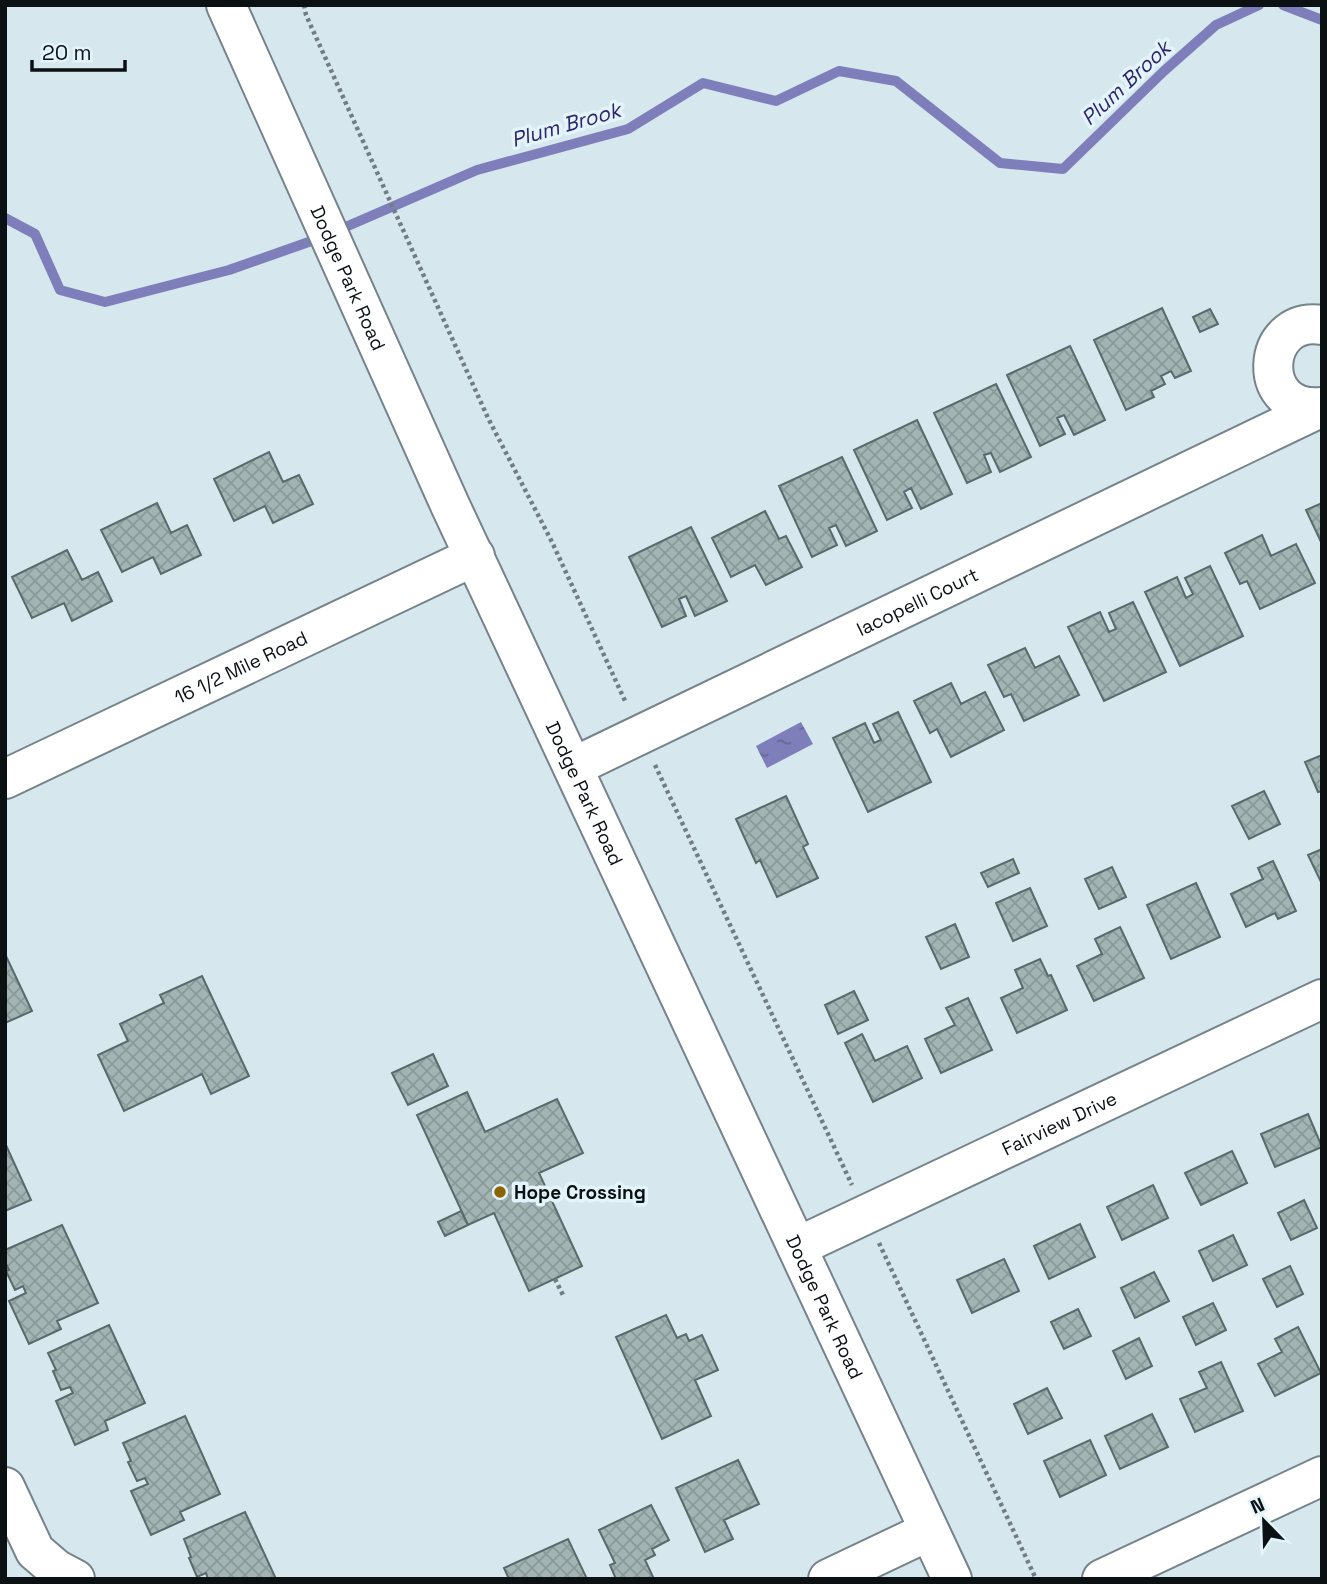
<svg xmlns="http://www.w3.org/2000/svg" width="1327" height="1584" viewBox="0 0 1327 1584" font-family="'Space Grotesk',sans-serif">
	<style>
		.water { fill: url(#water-ripples) }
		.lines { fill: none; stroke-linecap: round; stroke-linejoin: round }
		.stream { stroke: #7e7fba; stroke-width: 10 }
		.building { fill: url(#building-cross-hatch); stroke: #596a6a; stroke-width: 2 }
		.minor-casing { stroke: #75848a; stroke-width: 42 }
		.path { stroke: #727d82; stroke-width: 4.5; stroke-dasharray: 3.5 3.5; stroke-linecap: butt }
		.minor { stroke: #fff; stroke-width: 38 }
		.poi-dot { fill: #8b6404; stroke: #e3f4fb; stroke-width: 2.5 }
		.labels { text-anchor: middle; stroke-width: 7; stroke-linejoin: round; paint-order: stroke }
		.street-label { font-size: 19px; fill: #0b1113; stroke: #e3f4fb }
		.poi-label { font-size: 19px; font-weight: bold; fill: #0b1113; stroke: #e3f4fb; text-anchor: start }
		.water-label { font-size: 21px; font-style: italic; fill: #2d246c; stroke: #e3f4fb }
	</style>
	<defs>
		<pattern id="water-ripples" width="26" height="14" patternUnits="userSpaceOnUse" patternTransform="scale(1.75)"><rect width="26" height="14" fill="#7e7fba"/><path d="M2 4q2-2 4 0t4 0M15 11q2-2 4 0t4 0" fill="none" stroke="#656796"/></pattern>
		<pattern id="building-cross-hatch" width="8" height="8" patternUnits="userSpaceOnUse" patternTransform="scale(1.75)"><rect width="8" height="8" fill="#a2b4b4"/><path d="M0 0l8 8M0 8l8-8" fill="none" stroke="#8a9a9a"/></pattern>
	</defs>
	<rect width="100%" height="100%" fill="#d6e7ee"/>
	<!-- water -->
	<path class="water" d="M 801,722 L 813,744 L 767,768 L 756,746 Z"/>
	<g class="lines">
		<!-- stream -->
		<path class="stream" d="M 1283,5 L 1322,20
			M 5,218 L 35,234 L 60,290 L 105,302 L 229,270 L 320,238
			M 334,232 L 477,170 L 628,129 L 703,83 L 776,101 L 839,71 L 896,81 L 1000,163 L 1063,169 L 1164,71 L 1216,25 L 1259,5"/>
	</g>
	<!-- building -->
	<path class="building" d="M 1162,308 L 1191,371 L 1175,378 L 1171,371 L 1161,376 L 1165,384 L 1151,391 L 1154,397 L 1126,410 L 1094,340 Z
		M 1210,309 L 1218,324 L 1200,332 L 1193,317 Z
		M 1070,346 L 1105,420 L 1074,435 L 1064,415 L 1057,418 L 1065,434 L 1040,446 L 1007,375 Z
		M 996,384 L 1031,457 L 1000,472 L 991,453 L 984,455 L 991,472 L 967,483 L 934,413 Z
		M 917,420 L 952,494 L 921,509 L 911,488 L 904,492 L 912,508 L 887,520 L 854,450 Z
		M 269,452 L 283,482 L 299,475 L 313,504 L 273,523 L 265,506 L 234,521 L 214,479 Z
		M 842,457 L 877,531 L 846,546 L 836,525 L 829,528 L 837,545 L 812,557 L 779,486 Z
		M 157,503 L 171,533 L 187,525 L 201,555 L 161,574 L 153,557 L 122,572 L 101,530 Z
		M 1322,503 L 1322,544 L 1306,510 Z
		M 765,511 L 779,539 L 786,536 L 802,567 L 766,585 L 755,565 L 731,577 L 712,538 Z
		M 691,527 L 727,601 L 695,616 L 686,596 L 679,599 L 686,616 L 662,627 L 629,557 Z
		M 1262,535 L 1271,556 L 1296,544 L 1315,583 L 1260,609 L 1247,581 L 1240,584 L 1225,553 Z
		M 67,550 L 82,580 L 98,572 L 112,601 L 72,621 L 64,603 L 32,618 L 12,577 Z
		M 1210,566 L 1243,636 L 1180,666 L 1145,592 L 1177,577 L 1186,598 L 1193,594 L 1185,578 Z
		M 1133,602 L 1166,672 L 1104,701 L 1068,627 L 1100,612 L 1109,632 L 1116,629 L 1109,613 Z
		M 1025,648 L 1035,668 L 1059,656 L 1079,695 L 1024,721 L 1011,694 L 1004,697 L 988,665 Z
		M 951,683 L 961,704 L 985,692 L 1004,730 L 951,757 L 937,729 L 930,733 L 914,701 Z
		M 898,712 L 931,782 L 868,812 L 833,738 L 865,723 L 874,743 L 881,740 L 873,724 Z
		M 1322,755 L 1322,791 L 1318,792 L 1305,762 Z
		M 1264,791 L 1280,824 L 1249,839 L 1232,806 Z
		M 786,796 L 808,844 L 803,847 L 818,878 L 777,897 L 760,860 L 756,863 L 736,819 Z
		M 1322,849 L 1322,884 L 1308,855 Z
		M 1013,859 L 1019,873 L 988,887 L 981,873 Z
		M 1273,861 L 1296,911 L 1278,919 L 1275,913 L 1246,927 L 1231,894 L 1263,879 L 1258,868 Z
		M 1112,867 L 1126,897 L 1099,909 L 1085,879 Z
		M 1196,883 L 1220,937 L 1171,959 L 1147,905 Z
		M 1030,888 L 1047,926 L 1013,941 L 996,903 Z
		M 955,924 L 969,957 L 941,969 L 926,937 Z
		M 1120,927 L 1144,978 L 1094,1001 L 1077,966 L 1102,954 L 1095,939 Z
		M 5,954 L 32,1011 L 5,1023 Z
		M 1040,959 L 1048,976 L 1051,975 L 1067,1010 L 1017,1033 L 1001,998 L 1023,988 L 1015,970 Z
		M 202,976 L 249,1076 L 211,1094 L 202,1074 L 124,1111 L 98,1055 L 128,1041 L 120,1024 L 164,1003 L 160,995 Z
		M 854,991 L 868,1020 L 838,1034 L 825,1005 Z
		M 968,998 L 992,1050 L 941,1073 L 925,1039 L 955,1025 L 946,1008 Z
		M 862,1034 L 875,1061 L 907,1046 L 922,1078 L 873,1102 L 845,1043 Z
		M 433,1054 L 448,1086 L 408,1105 L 392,1073 Z
		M 467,1092 L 485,1132 L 557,1099 L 583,1153 L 539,1173 L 582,1266 L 529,1291 L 494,1213 L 468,1225 L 417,1115 Z
		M 1308,1114 L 1322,1147 L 1275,1167 L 1261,1134 Z
		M 5,1143 L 31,1200 L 5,1211 Z
		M 1232,1151 L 1247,1183 L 1201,1205 L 1185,1173 Z
		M 1153,1185 L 1168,1218 L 1122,1240 L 1107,1207 Z
		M 1304,1200 L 1317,1228 L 1291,1240 L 1278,1213 Z
		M 461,1211 L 468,1225 L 445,1236 L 438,1222 Z
		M 1080,1224 L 1095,1257 L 1049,1279 L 1034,1246 Z
		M 62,1225 L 98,1303 L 57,1321 L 61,1329 L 29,1344 L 9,1301 L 26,1293 L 23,1286 L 15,1290 L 6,1271 L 9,1270 L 5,1262 L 5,1250 Z
		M 1233,1235 L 1247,1265 L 1213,1281 L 1199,1251 Z
		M 1004,1259 L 1019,1291 L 972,1313 L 957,1280 Z
		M 1290,1266 L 1303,1294 L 1277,1307 L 1263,1279 Z
		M 1154,1272 L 1169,1301 L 1135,1318 L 1121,1288 Z
		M 1213,1303 L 1226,1330 L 1196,1345 L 1183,1317 Z
		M 1078,1309 L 1091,1336 L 1064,1349 L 1051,1322 Z
		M 666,1315 L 677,1338 L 686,1334 L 689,1341 L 702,1335 L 718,1370 L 695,1380 L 711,1416 L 662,1439 L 616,1337 Z
		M 109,1325 L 145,1403 L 105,1421 L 108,1430 L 75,1445 L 56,1401 L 73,1393 L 70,1387 L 61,1390 L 53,1371 L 56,1370 L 48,1353 Z
		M 1298,1327 L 1321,1373 L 1275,1396 L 1258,1364 L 1282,1352 L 1275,1339 Z
		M 1139,1338 L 1152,1366 L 1126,1379 L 1113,1351 Z
		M 1221,1362 L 1243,1411 L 1195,1432 L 1180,1399 L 1207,1388 L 1199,1372 Z
		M 1047,1388 L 1062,1418 L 1028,1434 L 1014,1404 Z
		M 1152,1414 L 1168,1447 L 1120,1469 L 1105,1436 Z
		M 185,1416 L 220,1494 L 180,1512 L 184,1520 L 151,1535 L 131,1491 L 148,1484 L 145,1478 L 137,1481 L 128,1462 L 131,1461 L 123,1443 Z
		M 1090,1440 L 1106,1475 L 1060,1497 L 1044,1461 Z
		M 738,1460 L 759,1504 L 724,1520 L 733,1539 L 705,1552 L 676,1488 Z
		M 651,1505 L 669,1540 L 652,1549 L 655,1555 L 645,1560 L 654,1579 L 616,1579 L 610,1565 L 615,1563 L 599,1530 Z
		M 245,1512 L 276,1579 L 208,1579 L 206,1573 L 197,1577 L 189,1558 L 191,1557 L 184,1539 Z
		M 568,1539 L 587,1579 L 509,1579 L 504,1568 Z"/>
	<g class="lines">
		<defs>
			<g id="minor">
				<path id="s1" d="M 226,5 L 450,505 L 952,1579"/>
				<path d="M 1322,325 C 1260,315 1254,414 1322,407"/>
				<path id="s2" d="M 573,767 L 1320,408"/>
				<path id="s3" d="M 5,779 L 475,556"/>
				<path id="s4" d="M 797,1247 L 1322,999"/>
				<path d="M 5,1487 L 35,1551 L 56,1569 L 75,1579"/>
				<path d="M 828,1579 L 929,1531"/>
				<path d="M 1102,1579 L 1322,1476"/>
			</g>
		</defs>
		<!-- minor casing -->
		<use href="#minor" class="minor-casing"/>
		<!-- path -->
		<path class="path" d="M 304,5 L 306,15 L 488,418 L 552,542 L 626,703
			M 655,765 L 852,1185
			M 879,1243 L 1036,1579
			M 555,1279 L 563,1295"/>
		<!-- minor -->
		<use href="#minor" class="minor"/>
	</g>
	<!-- markers -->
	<circle class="poi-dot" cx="500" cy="1192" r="7"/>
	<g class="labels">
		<!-- street labels -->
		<g class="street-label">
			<text dy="7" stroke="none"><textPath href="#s1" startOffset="299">Dodge Park Road</textPath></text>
			<text dy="7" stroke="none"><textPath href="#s2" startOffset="382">Iacopelli Court</textPath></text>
			<text dy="7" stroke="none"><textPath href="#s3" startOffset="261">16 1/2 Mile Road</textPath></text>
			<text dy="7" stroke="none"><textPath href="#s1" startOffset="866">Dodge Park Road</textPath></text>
			<text dy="7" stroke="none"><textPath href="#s4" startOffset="290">Fairview Drive</textPath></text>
			<text dy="7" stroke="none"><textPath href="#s1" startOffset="1433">Dodge Park Road</textPath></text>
		</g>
		<!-- poi labels -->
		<g class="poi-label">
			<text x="514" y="1199">Hope Crossing</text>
		</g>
		<!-- water labels -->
		<g class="water-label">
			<text transform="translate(1126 83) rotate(-43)" y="7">Plum Brook</text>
			<text transform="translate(566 125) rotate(-16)" y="7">Plum Brook</text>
		</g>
	</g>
	<!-- border -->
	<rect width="1327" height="1584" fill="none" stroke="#0b1113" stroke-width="14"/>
	<!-- north arrow -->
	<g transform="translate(1264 1521) rotate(337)" stroke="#e3f4fb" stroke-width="5" paint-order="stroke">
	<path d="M0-5L12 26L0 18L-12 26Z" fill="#0b1113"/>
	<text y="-10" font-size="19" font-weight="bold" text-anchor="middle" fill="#0b1113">N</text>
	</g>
	<!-- scale -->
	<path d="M32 60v10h93v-10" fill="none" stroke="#0b1113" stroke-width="3.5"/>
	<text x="42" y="60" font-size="21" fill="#0b1113" stroke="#e3f4fb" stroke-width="5" paint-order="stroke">20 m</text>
</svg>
